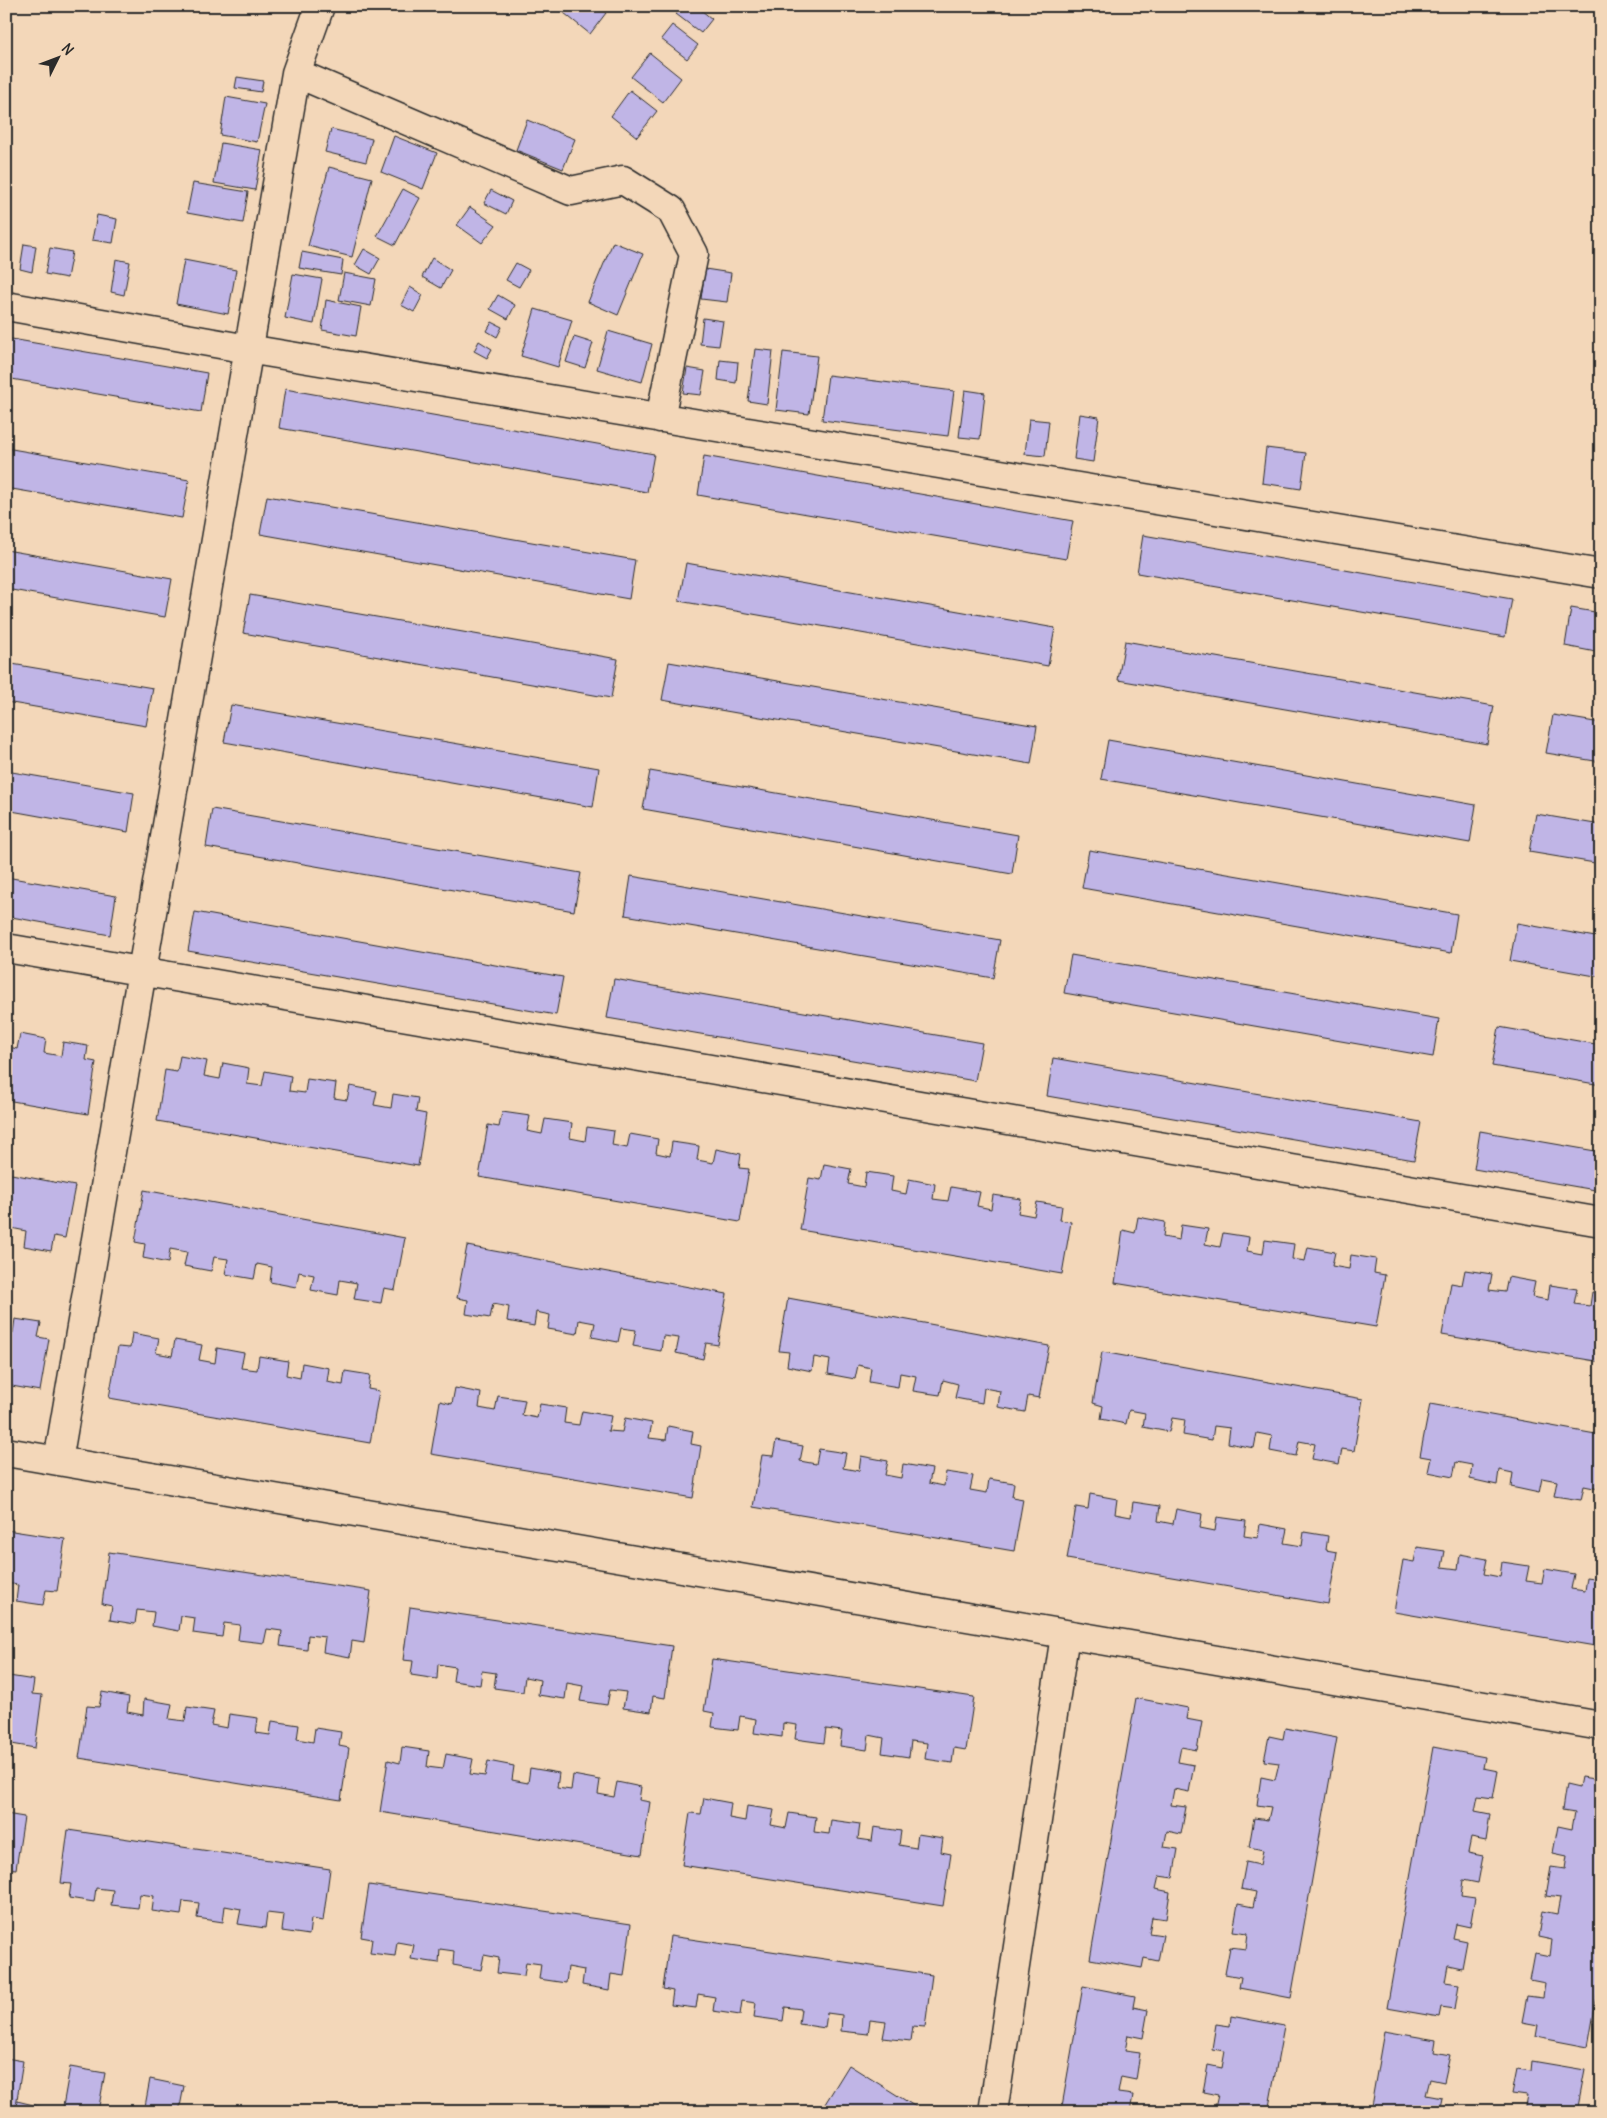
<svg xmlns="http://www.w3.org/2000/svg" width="1607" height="2118" viewBox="0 0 1607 2118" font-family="Delius,sans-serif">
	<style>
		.building { fill: #c0b5e6; stroke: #2b2b2b }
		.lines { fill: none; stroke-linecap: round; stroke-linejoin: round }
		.minor-casing { stroke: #2b2b2b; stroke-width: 31 }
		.minor { stroke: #f3d7b9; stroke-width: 28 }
	</style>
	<rect width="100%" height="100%" fill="#f3d7b9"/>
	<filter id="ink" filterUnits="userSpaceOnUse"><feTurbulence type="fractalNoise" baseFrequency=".02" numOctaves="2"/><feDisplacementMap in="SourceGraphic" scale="10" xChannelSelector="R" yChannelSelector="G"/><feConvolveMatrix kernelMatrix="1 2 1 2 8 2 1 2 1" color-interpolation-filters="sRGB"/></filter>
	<g filter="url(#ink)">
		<!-- building -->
		<path class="building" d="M 570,6 L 597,6 L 606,13 L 590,34 L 564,13 Z
			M 683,6 L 696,6 L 712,19 L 701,33 L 676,14 Z
			M 672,25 L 698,45 L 687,59 L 661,39 Z
			M 650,53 L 681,78 L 663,102 L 631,77 Z
			M 237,77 L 263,81 L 261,92 L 235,88 Z
			M 630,90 L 657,111 L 637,137 L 611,116 Z
			M 226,97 L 265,104 L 257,142 L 220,135 Z
			M 527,120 L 575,139 L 563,169 L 516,150 Z
			M 331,129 L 372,139 L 366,162 L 325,152 Z
			M 394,136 L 437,153 L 423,189 L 381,172 Z
			M 221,143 L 262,150 L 255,190 L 214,183 Z
			M 329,167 L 372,178 L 352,257 L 308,246 Z
			M 193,183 L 248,192 L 243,223 L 187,213 Z
			M 403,189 L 420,198 L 395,245 L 377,236 Z
			M 491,190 L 512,201 L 506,214 L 484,203 Z
			M 470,207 L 496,225 L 482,243 L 457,225 Z
			M 97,215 L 117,219 L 113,243 L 92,240 Z
			M 613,242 L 643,254 L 618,315 L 588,302 Z
			M 24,244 L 36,246 L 32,272 L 20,269 Z
			M 50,248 L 72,252 L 67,278 L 45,274 Z
			M 364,249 L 380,258 L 371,274 L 355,265 Z
			M 302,252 L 343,260 L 341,275 L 299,268 Z
			M 432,258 L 451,270 L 441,288 L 422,277 Z
			M 116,259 L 130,262 L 124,295 L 111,292 Z
			M 184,260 L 236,270 L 228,314 L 176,304 Z
			M 516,263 L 529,270 L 519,287 L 506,280 Z
			M 705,269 L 731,273 L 727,302 L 701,299 Z
			M 344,273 L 376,279 L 371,306 L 339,300 Z
			M 293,274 L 322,279 L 314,324 L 285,318 Z
			M 410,287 L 423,295 L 414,312 L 401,305 Z
			M 498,295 L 515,305 L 508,319 L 490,309 Z
			M 326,300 L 361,307 L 356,336 L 322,330 Z
			M 535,309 L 572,320 L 558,367 L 521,356 Z
			M 703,318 L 723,321 L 719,346 L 700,344 Z
			M 492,322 L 502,327 L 497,337 L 487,331 Z
			M 608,331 L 652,344 L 642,382 L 597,369 Z
			M 574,337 L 593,343 L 585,368 L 566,362 Z
			M 6,338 L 207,373 L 201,412 L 6,378 Z
			M 479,341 L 492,349 L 487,358 L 474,351 Z
			M 755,349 L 773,351 L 767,404 L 748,401 Z
			M 783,352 L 817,356 L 809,414 L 776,410 Z
			M 720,360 L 738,362 L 736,383 L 718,380 Z
			M 687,368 L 705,371 L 701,395 L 683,393 Z
			M 828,375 L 954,391 L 948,436 L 822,420 Z
			M 285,389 L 654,454 L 647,492 L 279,428 Z
			M 965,390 L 985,393 L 980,439 L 959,437 Z
			M 1080,414 L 1099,417 L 1093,462 L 1074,459 Z
			M 1029,419 L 1049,421 L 1045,456 L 1025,454 Z
			M 6,448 L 189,480 L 182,518 L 6,488 Z
			M 1266,448 L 1306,453 L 1301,489 L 1262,483 Z
			M 704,456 L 1073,521 L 1066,559 L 698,495 Z
			M 267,496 L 635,560 L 629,599 L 260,534 Z
			M 1143,535 L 1512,599 L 1505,637 L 1137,573 Z
			M 6,550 L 172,579 L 165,617 L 6,589 Z
			M 686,563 L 1055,628 L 1048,666 L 679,601 Z
			M 250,595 L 618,659 L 611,698 L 243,633 Z
			M 1571,608 L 1601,613 L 1601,653 L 1565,646 Z
			M 1125,641 L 1494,706 L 1487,744 L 1118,680 Z
			M 669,662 L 1037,726 L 1031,764 L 662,700 Z
			M 6,663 L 153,688 L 146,726 L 6,702 Z
			M 231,705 L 599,768 L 593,807 L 224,742 Z
			M 1553,715 L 1601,723 L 1601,762 L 1546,753 Z
			M 1108,740 L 1476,805 L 1470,843 L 1101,779 Z
			M 6,771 L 134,793 L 128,832 L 6,810 Z
			M 650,771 L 1018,835 L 1012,874 L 643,809 Z
			M 212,809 L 581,873 L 574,911 L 206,847 Z
			M 1536,814 L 1601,825 L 1601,864 L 1529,852 Z
			M 1089,850 L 1457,914 L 1451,953 L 1082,888 Z
			M 631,876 L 1000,940 L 993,978 L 625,915 Z
			M 6,877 L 116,896 L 110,935 L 6,916 Z
			M 195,912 L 563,977 L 556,1015 L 188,951 Z
			M 1517,923 L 1601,938 L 1601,977 L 1510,961 Z
			M 1071,955 L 1439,1019 L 1433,1057 L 1064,993 Z
			M 614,979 L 982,1043 L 975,1081 L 607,1018 Z
			M 1499,1027 L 1601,1045 L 1601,1085 L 1492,1066 Z
			M 20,1034 L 46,1039 L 44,1053 L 61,1056 L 63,1042 L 88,1046 L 86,1060 L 96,1062 L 88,1114 L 6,1100 L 6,1046 L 17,1049 Z
			M 180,1056 L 207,1061 L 204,1076 L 220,1079 L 223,1063 L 249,1068 L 247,1084 L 262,1086 L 265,1071 L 291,1076 L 289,1091 L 305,1093 L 307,1079 L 336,1083 L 334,1098 L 347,1100 L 350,1086 L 377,1091 L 374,1105 L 391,1108 L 393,1094 L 418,1098 L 416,1112 L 426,1114 L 418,1166 L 157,1121 L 165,1070 L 177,1072 Z
			M 1053,1058 L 1421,1122 L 1414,1160 L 1047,1096 Z
			M 502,1112 L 530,1116 L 527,1131 L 542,1134 L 545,1119 L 572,1123 L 570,1138 L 585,1141 L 587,1127 L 614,1131 L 612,1145 L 627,1148 L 630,1134 L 658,1139 L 656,1153 L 670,1156 L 672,1142 L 699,1146 L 697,1160 L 713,1163 L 716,1149 L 741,1154 L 739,1168 L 749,1169 L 740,1222 L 479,1177 L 488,1125 L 499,1127 Z
			M 1480,1131 L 1601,1152 L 1601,1191 L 1474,1169 Z
			M 824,1164 L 851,1169 L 848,1184 L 864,1187 L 866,1172 L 893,1176 L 891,1191 L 906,1194 L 909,1179 L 935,1184 L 933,1199 L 948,1201 L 951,1187 L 980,1192 L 977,1206 L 991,1209 L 993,1195 L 1021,1199 L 1018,1213 L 1034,1216 L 1037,1202 L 1062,1206 L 1060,1220 L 1071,1222 L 1062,1274 L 800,1230 L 809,1178 L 821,1180 Z
			M 6,1173 L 75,1186 L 65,1238 L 54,1236 L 51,1251 L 24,1246 L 26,1231 L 11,1228 L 8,1243 L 6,1243 Z
			M 144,1190 L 405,1238 L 395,1290 L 384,1288 L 381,1303 L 354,1299 L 357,1283 L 340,1280 L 338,1295 L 311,1290 L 314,1275 L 299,1272 L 296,1287 L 270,1282 L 272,1267 L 257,1264 L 254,1279 L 225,1274 L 228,1259 L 214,1257 L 211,1271 L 184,1266 L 187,1252 L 170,1249 L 168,1263 L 143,1258 L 145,1244 L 135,1242 Z
			M 1138,1217 L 1165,1222 L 1163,1237 L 1179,1240 L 1181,1225 L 1208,1229 L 1205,1244 L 1220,1247 L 1223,1233 L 1249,1237 L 1247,1251 L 1263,1254 L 1265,1240 L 1294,1244 L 1292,1259 L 1305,1261 L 1308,1247 L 1335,1252 L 1332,1266 L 1349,1269 L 1351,1255 L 1376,1259 L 1374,1273 L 1385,1275 L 1376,1327 L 1115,1283 L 1123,1230 L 1135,1233 Z
			M 467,1246 L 727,1294 L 718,1345 L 706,1343 L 703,1359 L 676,1353 L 679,1338 L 663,1336 L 661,1351 L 633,1346 L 636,1330 L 621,1328 L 618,1342 L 592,1337 L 595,1323 L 579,1320 L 577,1334 L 548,1329 L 550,1315 L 536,1312 L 534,1326 L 507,1321 L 509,1307 L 493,1304 L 490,1318 L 466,1314 L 468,1300 L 457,1298 Z
			M 1465,1270 L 1492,1274 L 1489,1290 L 1505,1292 L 1508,1277 L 1535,1282 L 1532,1297 L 1548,1300 L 1550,1285 L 1577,1289 L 1574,1304 L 1590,1306 L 1592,1292 L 1601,1294 L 1601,1362 L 1442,1335 L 1451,1283 L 1462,1285 Z
			M 788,1298 L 1049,1346 L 1039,1398 L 1028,1396 L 1025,1412 L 998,1407 L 1000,1391 L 984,1388 L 982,1403 L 955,1398 L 958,1384 L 943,1380 L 940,1395 L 913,1391 L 916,1376 L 900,1373 L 898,1387 L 869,1382 L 871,1368 L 858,1365 L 855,1379 L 828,1374 L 830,1360 L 814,1357 L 812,1371 L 787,1366 L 789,1352 L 779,1351 Z
			M 15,1319 L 41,1323 L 38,1337 L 49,1339 L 40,1391 L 6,1385 L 6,1332 L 13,1333 Z
			M 132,1333 L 159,1338 L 156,1353 L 172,1356 L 175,1340 L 202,1345 L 199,1360 L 215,1363 L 217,1348 L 244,1353 L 241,1368 L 257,1370 L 259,1356 L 288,1361 L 286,1375 L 300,1378 L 302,1363 L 329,1368 L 327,1382 L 343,1385 L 345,1371 L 370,1375 L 368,1389 L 379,1391 L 370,1443 L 109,1398 L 118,1347 L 130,1348 Z
			M 1102,1352 L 1363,1399 L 1354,1451 L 1342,1449 L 1339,1464 L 1312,1459 L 1315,1444 L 1299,1441 L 1296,1456 L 1270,1451 L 1272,1436 L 1257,1433 L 1254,1448 L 1228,1443 L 1230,1428 L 1214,1426 L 1212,1440 L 1183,1435 L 1185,1420 L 1172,1418 L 1169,1432 L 1143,1427 L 1145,1413 L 1129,1410 L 1126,1424 L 1101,1419 L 1103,1406 L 1093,1403 Z
			M 455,1388 L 481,1393 L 479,1408 L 495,1411 L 498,1396 L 525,1400 L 522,1415 L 537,1418 L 540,1404 L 566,1408 L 564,1423 L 579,1425 L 582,1411 L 611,1416 L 608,1431 L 622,1432 L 625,1418 L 652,1423 L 649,1438 L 666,1440 L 668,1426 L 693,1431 L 691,1444 L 701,1446 L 693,1498 L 431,1454 L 440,1401 L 452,1404 Z
			M 1430,1404 L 1601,1435 L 1601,1504 L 1596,1504 L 1599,1489 L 1584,1486 L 1581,1500 L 1554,1496 L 1557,1481 L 1542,1478 L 1539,1493 L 1511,1487 L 1513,1473 L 1499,1470 L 1497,1485 L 1470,1479 L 1472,1465 L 1456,1462 L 1453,1477 L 1428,1472 L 1431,1458 L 1420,1456 Z
			M 776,1441 L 803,1446 L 800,1461 L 816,1464 L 819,1449 L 846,1453 L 843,1468 L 859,1471 L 861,1456 L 888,1461 L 885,1475 L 901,1478 L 903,1464 L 932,1469 L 929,1483 L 944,1486 L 946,1472 L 973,1476 L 970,1490 L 987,1493 L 989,1479 L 1014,1483 L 1012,1497 L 1023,1499 L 1014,1551 L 753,1507 L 762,1455 L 773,1456 Z
			M 1090,1494 L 1117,1499 L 1115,1514 L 1131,1517 L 1133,1502 L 1160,1506 L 1158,1521 L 1173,1524 L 1176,1509 L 1202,1514 L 1200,1528 L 1215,1531 L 1217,1517 L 1246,1521 L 1244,1536 L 1258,1538 L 1260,1524 L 1287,1529 L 1284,1543 L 1302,1546 L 1304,1532 L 1328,1536 L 1326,1550 L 1337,1552 L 1328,1604 L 1067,1559 L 1076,1507 L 1088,1509 Z
			M 6,1530 L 65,1539 L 57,1591 L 46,1590 L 43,1605 L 16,1601 L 18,1585 L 6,1583 Z
			M 1417,1547 L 1445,1551 L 1442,1567 L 1458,1569 L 1460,1554 L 1487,1559 L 1484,1574 L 1500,1577 L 1502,1562 L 1529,1566 L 1526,1581 L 1542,1583 L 1545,1569 L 1574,1574 L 1571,1589 L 1585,1591 L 1587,1577 L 1601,1579 L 1601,1647 L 1394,1612 L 1403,1560 L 1414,1562 Z
			M 109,1552 L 371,1591 L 364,1643 L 352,1641 L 350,1657 L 323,1652 L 325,1637 L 308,1635 L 307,1650 L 280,1646 L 282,1631 L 267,1629 L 264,1643 L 238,1640 L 240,1625 L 224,1623 L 222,1637 L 193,1633 L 195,1618 L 181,1616 L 179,1631 L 152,1626 L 154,1612 L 137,1610 L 135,1624 L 110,1620 L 112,1606 L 102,1604 Z
			M 410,1607 L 672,1646 L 665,1698 L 653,1696 L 651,1712 L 623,1708 L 626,1692 L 610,1690 L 607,1705 L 580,1701 L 583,1686 L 567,1683 L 565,1699 L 538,1695 L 540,1680 L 525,1677 L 523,1692 L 494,1688 L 496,1673 L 482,1671 L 480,1685 L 453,1681 L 455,1667 L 438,1664 L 437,1679 L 411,1675 L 413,1661 L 403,1660 Z
			M 712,1659 L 974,1697 L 966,1750 L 954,1748 L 952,1763 L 925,1759 L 927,1743 L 911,1741 L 909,1757 L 882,1753 L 884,1738 L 869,1735 L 867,1750 L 840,1746 L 842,1731 L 826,1729 L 824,1743 L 795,1739 L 797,1725 L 783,1723 L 782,1737 L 754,1733 L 756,1719 L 740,1716 L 738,1730 L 712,1727 L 714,1713 L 704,1711 Z
			M 9,1676 L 34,1680 L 32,1694 L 42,1695 L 35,1748 L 6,1743 L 6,1689 Z
			M 102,1692 L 129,1697 L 127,1712 L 143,1715 L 144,1699 L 172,1704 L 169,1719 L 185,1721 L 187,1707 L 214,1711 L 211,1725 L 227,1728 L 229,1714 L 258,1718 L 256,1733 L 270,1735 L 272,1721 L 299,1725 L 297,1739 L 313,1742 L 315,1728 L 341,1732 L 339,1746 L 349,1748 L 341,1800 L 79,1758 L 87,1706 L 99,1707 Z
			M 1136,1698 L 1188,1708 L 1186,1719 L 1202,1722 L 1197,1750 L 1181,1747 L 1178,1762 L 1194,1765 L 1189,1792 L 1174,1789 L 1171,1805 L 1186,1807 L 1181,1834 L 1167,1831 L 1164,1847 L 1178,1849 L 1173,1878 L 1159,1876 L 1156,1889 L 1170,1892 L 1166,1919 L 1152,1917 L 1149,1933 L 1163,1935 L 1158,1961 L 1144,1958 L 1142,1968 L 1090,1959 Z
			M 1285,1728 L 1337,1738 L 1291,1998 L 1239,1988 L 1241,1977 L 1225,1974 L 1230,1947 L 1246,1949 L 1248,1933 L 1233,1931 L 1238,1904 L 1253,1907 L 1256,1892 L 1241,1889 L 1246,1862 L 1260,1865 L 1263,1850 L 1249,1847 L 1254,1818 L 1268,1820 L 1271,1807 L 1257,1805 L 1261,1777 L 1275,1780 L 1279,1763 L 1264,1761 L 1269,1736 L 1283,1739 Z
			M 402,1747 L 429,1751 L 427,1767 L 443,1769 L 446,1754 L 473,1759 L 470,1774 L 485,1776 L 488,1761 L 514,1766 L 512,1780 L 528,1783 L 530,1768 L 559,1773 L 557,1788 L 571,1790 L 573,1775 L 600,1780 L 598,1794 L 614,1797 L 617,1782 L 641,1787 L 639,1800 L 650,1802 L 642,1855 L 380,1812 L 388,1760 L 400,1763 Z
			M 1433,1747 L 1485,1757 L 1483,1768 L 1498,1771 L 1493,1798 L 1478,1796 L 1475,1811 L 1490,1814 L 1486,1841 L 1471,1838 L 1468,1853 L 1483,1856 L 1478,1883 L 1463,1880 L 1461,1896 L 1475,1898 L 1470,1927 L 1456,1924 L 1453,1938 L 1467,1941 L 1462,1968 L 1448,1965 L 1445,1982 L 1459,1984 L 1455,2009 L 1441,2007 L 1439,2017 L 1387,2008 Z
			M 1581,1777 L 1601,1780 L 1601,1973 L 1588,2047 L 1536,2037 L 1538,2025 L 1522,2022 L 1527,1996 L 1543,1998 L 1545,1983 L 1530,1980 L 1535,1953 L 1550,1956 L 1552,1940 L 1538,1937 L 1542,1911 L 1557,1914 L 1560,1898 L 1546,1896 L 1551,1867 L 1565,1869 L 1567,1856 L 1553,1853 L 1558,1826 L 1572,1829 L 1575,1812 L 1562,1810 L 1566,1784 L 1579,1787 Z
			M 704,1798 L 731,1803 L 729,1818 L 745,1821 L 747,1806 L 774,1810 L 771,1825 L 786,1828 L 789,1813 L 816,1817 L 814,1832 L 829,1834 L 831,1820 L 860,1824 L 858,1839 L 872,1841 L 874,1827 L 901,1831 L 899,1845 L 916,1848 L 918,1834 L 943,1838 L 941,1852 L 951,1854 L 943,1906 L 682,1865 L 690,1813 L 701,1814 Z
			M 6,1814 L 24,1817 L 16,1869 L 6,1868 Z
			M 68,1830 L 330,1869 L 323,1921 L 311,1919 L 309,1935 L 282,1931 L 284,1915 L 267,1913 L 265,1928 L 238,1924 L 241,1909 L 225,1906 L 223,1922 L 197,1918 L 199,1903 L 183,1901 L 181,1915 L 152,1911 L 154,1896 L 140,1894 L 138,1908 L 111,1905 L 113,1890 L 96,1888 L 94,1902 L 69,1898 L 71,1884 L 61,1883 Z
			M 369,1885 L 631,1924 L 624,1976 L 611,1974 L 609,1990 L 582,1985 L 584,1970 L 568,1967 L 566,1983 L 539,1979 L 541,1964 L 526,1962 L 524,1976 L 497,1973 L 499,1958 L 484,1955 L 481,1970 L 453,1965 L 454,1951 L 440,1949 L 439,1963 L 411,1959 L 414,1945 L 397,1942 L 395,1956 L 370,1953 L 372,1939 L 361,1937 Z
			M 670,1936 L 932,1975 L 925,2027 L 913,2026 L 911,2041 L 883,2038 L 886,2022 L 870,2020 L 868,2034 L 841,2031 L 842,2015 L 827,2013 L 825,2028 L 799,2024 L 801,2009 L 785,2007 L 783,2021 L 754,2017 L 756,2003 L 742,2001 L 740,2015 L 713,2011 L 715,1997 L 698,1994 L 696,2008 L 671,2005 L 673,1991 L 663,1989 Z
			M 1083,1986 L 1135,1996 L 1133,2007 L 1148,2010 L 1143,2038 L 1128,2035 L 1125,2051 L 1140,2053 L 1136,2080 L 1121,2077 L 1118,2093 L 1133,2095 L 1130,2112 L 1061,2112 Z
			M 1231,2016 L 1284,2026 L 1268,2112 L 1200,2112 L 1201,2106 L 1215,2108 L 1218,2095 L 1203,2092 L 1208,2065 L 1222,2068 L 1225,2051 L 1212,2049 L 1216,2024 L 1230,2026 Z
			M 1384,2031 L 1436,2040 L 1434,2052 L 1450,2055 L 1444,2082 L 1430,2079 L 1426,2095 L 1442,2098 L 1439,2112 L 1370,2112 Z
			M 6,2058 L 23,2061 L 15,2112 L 6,2112 Z
			M 1532,2061 L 1585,2070 L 1577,2112 L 1524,2112 L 1527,2096 L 1512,2094 L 1517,2069 L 1531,2071 Z
			M 849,2065 L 919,2109 L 918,2112 L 820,2112 Z
			M 70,2067 L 105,2073 L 98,2112 L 62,2112 Z
			M 150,2079 L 184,2086 L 179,2112 L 144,2112 Z
			M 17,2101 L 62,2112 L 15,2112 Z"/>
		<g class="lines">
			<defs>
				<path id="minor" d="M 296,73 L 571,191 L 623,180 L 671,210 L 694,254 L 660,418
					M 6,306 L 248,349 L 1601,574
					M 6,948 L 1601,1222
					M 6,1452 L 1601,1726
					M 58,1461 L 296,73 L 320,6
					M 993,2112 L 1065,1635"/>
			</defs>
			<!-- minor casing -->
			<use href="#minor" class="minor-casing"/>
			<!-- minor -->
			<use href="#minor" class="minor"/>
		</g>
	</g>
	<!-- margin -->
	<rect width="1607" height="2118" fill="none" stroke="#f3d7b9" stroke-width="25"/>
	<rect x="12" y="12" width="1582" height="2093" fill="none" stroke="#2b2b2b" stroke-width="2" filter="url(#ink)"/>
	<!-- north arrow -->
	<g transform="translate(58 58) rotate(48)" stroke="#f3d7b9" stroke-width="4" paint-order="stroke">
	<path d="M0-4L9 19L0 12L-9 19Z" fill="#2b2b2b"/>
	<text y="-8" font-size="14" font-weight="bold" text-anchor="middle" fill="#2b2b2b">N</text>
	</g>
</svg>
